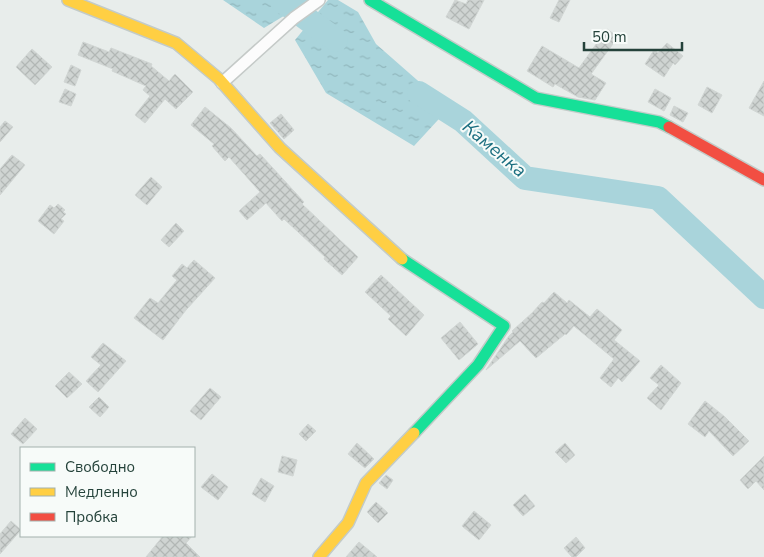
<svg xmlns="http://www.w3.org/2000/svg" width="764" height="557" viewBox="0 0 764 557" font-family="'Nunito Sans',sans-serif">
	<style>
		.water { fill: url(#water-ripples) }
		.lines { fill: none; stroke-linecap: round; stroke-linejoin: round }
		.river { stroke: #a9d4db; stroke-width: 24 }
		.building { fill: url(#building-cross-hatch); stroke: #d1d6d4 }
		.street-casing { stroke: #c5cac8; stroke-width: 14 }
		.fast-casing { stroke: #c3cbc8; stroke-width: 14 }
		.slow-casing { stroke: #c3cbc8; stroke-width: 14 }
		.jam-casing { stroke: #c3cbc8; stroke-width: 14 }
		.street { stroke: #fcfcfc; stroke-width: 11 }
		.fast { stroke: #16e098; stroke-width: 11 }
		.slow { stroke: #ffcf43; stroke-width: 11 }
		.jam { stroke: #f24e42; stroke-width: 11 }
		.labels { text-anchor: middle; stroke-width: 4; stroke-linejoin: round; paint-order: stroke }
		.water-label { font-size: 19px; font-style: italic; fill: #1c6f80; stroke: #f7fbf9 }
	</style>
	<defs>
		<pattern id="water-ripples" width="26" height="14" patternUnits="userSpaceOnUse" patternTransform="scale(1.25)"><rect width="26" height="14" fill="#a9d4db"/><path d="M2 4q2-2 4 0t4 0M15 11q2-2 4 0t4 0" fill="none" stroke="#91b7bd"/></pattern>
		<pattern id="building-cross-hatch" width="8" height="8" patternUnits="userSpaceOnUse" patternTransform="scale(1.25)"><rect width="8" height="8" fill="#cfd4d2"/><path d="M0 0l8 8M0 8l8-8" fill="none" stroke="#b2b7b5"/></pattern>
	</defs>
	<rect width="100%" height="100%" fill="#e8edeb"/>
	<!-- water -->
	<path class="water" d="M 223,0 L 310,0 L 264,28 Z
		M 328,0 L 338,0 L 358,12 L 376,44 L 449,108 L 414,146 L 326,93 L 295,40 Z"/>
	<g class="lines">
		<!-- river -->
		<path class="river" d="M 281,0 L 336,40
			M 419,93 L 463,121 L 525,178 L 658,198 L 764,297"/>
	</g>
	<!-- building -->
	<path class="building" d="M 455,0 L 466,4 L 468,0 L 484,0 L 469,29 L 446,17 Z
		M 559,0 L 570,0 L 559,22 L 550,18 Z
		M 607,29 L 618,37 L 591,74 L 606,83 L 595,100 L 578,97 L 555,84 L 553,87 L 527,71 L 542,46 L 579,68 Z
		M 83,42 L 109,52 L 111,48 L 152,64 L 151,66 L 169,81 L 175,74 L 193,92 L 176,109 L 165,99 L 145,123 L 135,115 L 150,96 L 143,90 L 146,86 L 112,71 L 113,69 L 78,55 Z
		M 667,43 L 683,56 L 675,65 L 673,63 L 664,77 L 645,64 L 654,50 L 658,53 Z
		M 32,49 L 52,67 L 35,85 L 16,67 Z
		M 71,65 L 81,70 L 75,86 L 64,82 Z
		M 764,81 L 764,116 L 749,108 Z
		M 707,87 L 722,95 L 712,113 L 698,105 Z
		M 65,89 L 76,94 L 71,106 L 59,102 Z
		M 655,89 L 671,98 L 664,111 L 648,102 Z
		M 674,106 L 688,113 L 683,122 L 670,115 Z
		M 205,107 L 231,128 L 257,156 L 260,154 L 304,202 L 302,204 L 358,257 L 342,275 L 324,259 L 325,257 L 284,219 L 282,221 L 266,203 L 247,220 L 239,211 L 260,192 L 229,157 L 225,161 L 212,146 L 214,144 L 191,125 Z
		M 281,114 L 294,130 L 284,139 L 270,123 Z
		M 5,121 L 13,127 L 0,142 L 0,127 Z
		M 12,155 L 25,165 L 0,195 L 0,169 Z
		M 151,177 L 162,187 L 147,205 L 135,195 Z
		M 58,204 L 65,210 L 63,212 L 66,214 L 61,219 L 64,221 L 54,234 L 38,221 L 50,205 L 54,208 Z
		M 176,223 L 184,231 L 169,247 L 161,240 Z
		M 194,260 L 215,278 L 186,310 L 163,340 L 134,318 L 150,298 L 158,303 L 177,280 L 172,276 L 182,264 L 187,268 Z
		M 381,275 L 424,315 L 406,336 L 388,319 L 391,316 L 365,292 Z
		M 554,292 L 567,303 L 569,300 L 590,317 L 597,309 L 622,330 L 614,340 L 640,361 L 622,382 L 618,378 L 611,387 L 600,378 L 614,359 L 574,326 L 566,335 L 565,334 L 536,358 L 520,341 L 486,370 L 509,336 L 513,332 L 512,331 L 532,313 L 542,302 L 544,303 Z
		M 460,322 L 478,344 L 459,360 L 441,338 Z
		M 103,343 L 126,361 L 98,392 L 86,381 L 101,365 L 91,357 Z
		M 661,365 L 681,383 L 661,410 L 647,398 L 659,385 L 650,378 Z
		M 69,372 L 82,384 L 67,398 L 55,386 Z
		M 210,388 L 221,397 L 201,420 L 190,411 Z
		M 99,397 L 109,407 L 100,417 L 89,407 Z
		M 705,401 L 725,417 L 749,441 L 733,456 L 709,431 L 705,437 L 688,424 Z
		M 25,418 L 37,429 L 23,444 L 11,434 Z
		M 308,424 L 316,431 L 306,441 L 299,434 Z
		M 357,443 L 374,459 L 365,468 L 348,454 Z
		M 565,443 L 575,455 L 566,463 L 555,452 Z
		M 282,456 L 297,460 L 293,476 L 278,472 Z
		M 764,456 L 764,490 L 756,481 L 748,489 L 740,480 Z
		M 212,474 L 228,487 L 218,500 L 201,487 Z
		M 386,475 L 393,480 L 387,489 L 379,483 Z
		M 261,478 L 274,486 L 265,502 L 252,494 Z
		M 525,494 L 535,506 L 523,516 L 513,505 Z
		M 376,502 L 388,513 L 378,523 L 367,512 Z
		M 474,511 L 491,525 L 479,540 L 462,526 Z
		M 11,521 L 21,530 L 0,554 L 0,534 Z
		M 163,536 L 192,536 L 186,543 L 200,557 L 146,557 Z
		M 576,537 L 585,548 L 576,557 L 572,557 L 564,548 Z
		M 359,542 L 377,557 L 346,557 Z"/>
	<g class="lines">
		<defs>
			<path id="street" d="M 222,83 L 294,18 L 319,0"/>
			<path id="fast" d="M 370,0 L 536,98 L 659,122 L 669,127
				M 402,259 L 504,326 L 478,365 L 414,433"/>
			<path id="slow" d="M 68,0 L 176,43 L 219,79 L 280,148 L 402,259
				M 319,557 L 348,523 L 366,483 L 414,433"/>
			<path id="jam" d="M 669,127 L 764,180"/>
		</defs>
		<!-- street casing -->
		<use href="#street" class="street-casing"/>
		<!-- fast casing -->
		<use href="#fast" class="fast-casing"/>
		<!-- slow casing -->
		<use href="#slow" class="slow-casing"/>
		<!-- jam casing -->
		<use href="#jam" class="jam-casing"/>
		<!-- street -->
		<use href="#street" class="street"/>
		<!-- fast -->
		<use href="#fast" class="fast"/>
		<!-- slow -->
		<use href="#slow" class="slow"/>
		<!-- jam -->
		<use href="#jam" class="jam"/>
	</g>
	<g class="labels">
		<!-- water labels -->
		<g class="water-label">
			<text transform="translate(495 148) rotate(40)" y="7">Каменка</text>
		</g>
	</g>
	<!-- legend -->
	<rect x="20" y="447" width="175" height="90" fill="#f7fbf9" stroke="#a3b1ad"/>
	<rect x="30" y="463" width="25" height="8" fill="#16e098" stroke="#a3b1ad"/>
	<text x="65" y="472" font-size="15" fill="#24423a">Свободно</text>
	<rect x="30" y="488" width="25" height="8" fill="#ffcf43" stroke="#a3b1ad"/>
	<text x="65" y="497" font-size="15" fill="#24423a">Медленно</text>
	<rect x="30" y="513" width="25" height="8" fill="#f24e42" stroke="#a3b1ad"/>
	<text x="65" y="522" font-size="15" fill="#24423a">Пробка</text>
	<!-- scale -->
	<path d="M584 42v8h98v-8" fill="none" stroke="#24423a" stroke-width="2.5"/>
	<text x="592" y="42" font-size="15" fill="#24423a" stroke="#f7fbf9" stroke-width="4" paint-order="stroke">50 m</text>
</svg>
